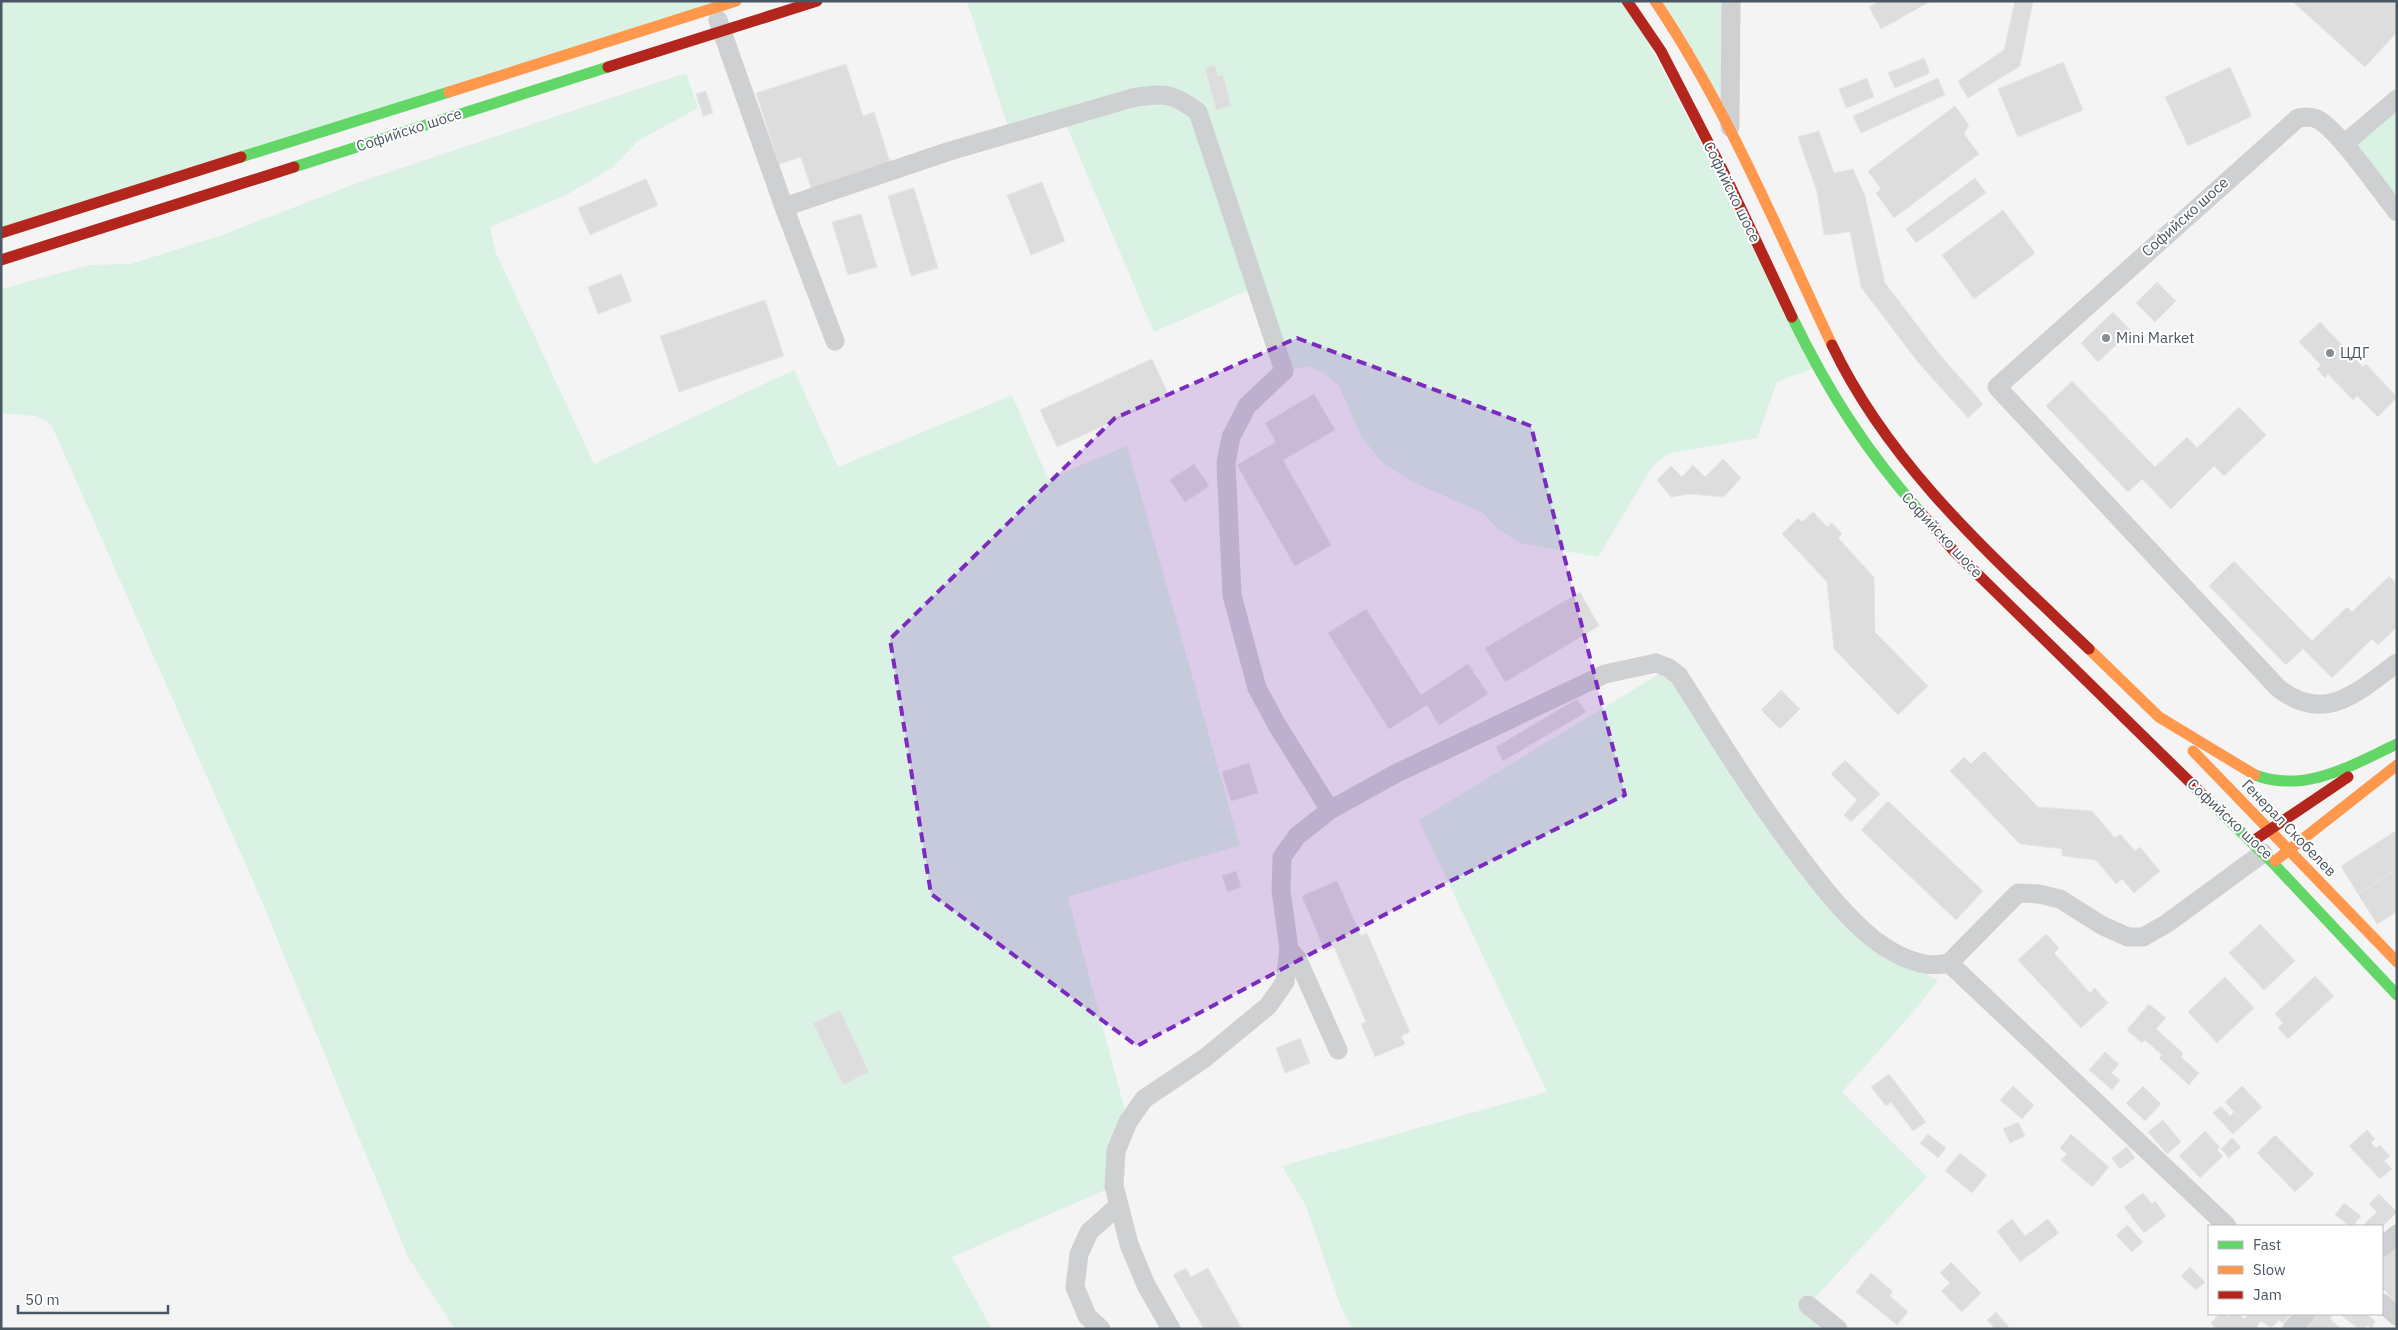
<svg xmlns="http://www.w3.org/2000/svg" width="2398" height="1330" viewBox="0 0 2398 1330" font-family="'IBM Plex Sans',sans-serif">
	<style>
		.green { fill: #d9f2e3 }
		.building { fill: #ddddde; stroke: #e5e6e7 }
		.lines { fill: none; stroke-linecap: round; stroke-linejoin: round }
		.street { stroke: #ced0d2; stroke-width: 19 }
		.fast { stroke: #63d668; stroke-width: 11 }
		.slow { stroke: #ff974d; stroke-width: 11 }
		.jam { stroke: #b3261e; stroke-width: 11 }
		.marked { fill: #7b2cbf; fill-opacity: 0.2; stroke: #7b2cbf; stroke-width: 4; stroke-dasharray: 10 6; stroke-linejoin: round }
		.poi-dot { fill: #868d94; stroke: #fff; stroke-width: 2 }
		.labels { text-anchor: middle; stroke-width: 4; stroke-linejoin: round; paint-order: stroke }
		.street-label { font-size: 15px; fill: #4a5661; stroke: #fff }
		.poi-label { font-size: 15px; fill: #4a5661; stroke: #fff; text-anchor: start }
	</style>
	<rect width="100%" height="100%" fill="#f4f4f4"/>
	<!-- green -->
	<path class="green" d="M 1,1 L 736,1 L 1,233 Z
		M 967,1 L 1627,1 L 1816,367 L 1777,382 L 1757,438 L 1667,454 L 1652,467 L 1598,557 L 1520,543 L 1498,529 L 1483,513 L 1411,481 L 1384,464 L 1362,438 L 1339,386 L 1324,373 L 1308,366 L 1284,371 L 1255,287 L 1154,332 L 1063,118 L 1010,133 Z
		M 1655,1 L 1731,1 L 1730,130 Z
		M 686,73 L 698,108 L 638,141 L 613,167 L 568,194 L 490,227 L 496,253 L 594,464 L 794,370 L 838,467 L 1012,395 L 1048,479 L 1127,446 L 1240,845 L 1068,897 L 1128,1122 L 1114,1186 L 952,1257 L 992,1329 L 455,1329 L 408,1257 L 260,897 L 51,424 L 36,416 L 1,413 L 1,289 L 90,265 L 131,264 L 225,234 L 357,183 Z
		M 2397,100 L 2397,212 L 2344,144 Z
		M 1669,668 L 1820,885 L 1899,956 L 1938,981 L 1908,1018 L 1842,1092 L 1927,1177 L 1808,1305 L 1838,1329 L 1353,1329 L 1342,1310 L 1306,1206 L 1282,1166 L 1547,1092 L 1419,820 Z"/>
	<!-- building -->
	<path class="building" d="M 1880,1 L 1931,1 L 1881,29 L 1869,7 Z
		M 2015,1 L 2033,1 L 2020,66 L 1968,98 L 1958,81 L 2004,50 Z
		M 2292,1 L 2397,1 L 2397,32 L 2365,67 Z
		M 1924,58 L 1930,73 L 1895,88 L 1888,73 Z
		M 2063,62 L 2083,110 L 2018,137 L 1998,89 Z
		M 846,64 L 863,116 L 874,112 L 891,165 L 812,191 L 801,157 L 779,164 L 756,93 Z
		M 1215,65 L 1218,76 L 1223,75 L 1231,106 L 1216,110 L 1205,68 Z
		M 2230,67 L 2252,116 L 2188,146 L 2165,97 Z
		M 1867,78 L 1874,97 L 1846,108 L 1839,89 Z
		M 1938,78 L 1945,95 L 1861,133 L 1853,116 Z
		M 706,91 L 713,113 L 703,116 L 696,94 Z
		M 1955,106 L 1969,125 L 1964,134 L 1979,154 L 1894,218 L 1876,193 L 1881,189 L 1868,171 Z
		M 1819,131 L 1834,173 L 1853,169 L 1865,196 L 1885,283 L 1940,355 L 1983,404 L 1968,418 L 1917,361 L 1861,287 L 1850,232 L 1824,235 L 1817,192 L 1798,137 Z
		M 1975,178 L 1986,193 L 1916,243 L 1906,229 Z
		M 646,179 L 658,205 L 590,235 L 578,208 Z
		M 1042,182 L 1065,241 L 1031,255 L 1007,195 Z
		M 914,188 L 938,268 L 911,276 L 888,196 Z
		M 2003,210 L 2035,253 L 1974,299 L 1942,255 Z
		M 861,214 L 877,267 L 848,275 L 832,222 Z
		M 621,274 L 632,301 L 598,314 L 588,287 Z
		M 2157,282 L 2176,301 L 2155,322 L 2136,303 Z
		M 765,300 L 784,356 L 679,392 L 660,336 Z
		M 2113,312 L 2131,331 L 2098,362 L 2081,343 Z
		M 2320,322 L 2363,367 L 2366,364 L 2397,397 L 2378,417 L 2357,396 L 2353,400 L 2328,374 L 2325,378 L 2317,369 L 2321,365 L 2299,342 Z
		M 1152,359 L 1169,396 L 1057,447 L 1040,410 Z
		M 2072,381 L 2155,467 L 2187,437 L 2197,448 L 2239,407 L 2266,435 L 2224,476 L 2214,466 L 2171,509 L 2142,479 L 2128,492 L 2046,406 Z
		M 1314,394 L 1335,430 L 1283,460 L 1331,545 L 1295,566 L 1237,465 L 1276,442 L 1265,423 Z
		M 1723,459 L 1741,478 L 1724,497 L 1689,494 L 1671,497 L 1657,480 L 1671,466 L 1682,477 L 1693,465 L 1705,477 Z
		M 1194,464 L 1209,486 L 1185,502 L 1170,480 Z
		M 1813,512 L 1827,527 L 1832,523 L 1842,534 L 1838,538 L 1874,577 L 1875,632 L 1928,686 L 1898,715 L 1834,649 L 1827,582 L 1782,534 L 1798,518 L 1802,522 Z
		M 2234,561 L 2312,641 L 2347,607 L 2352,612 L 2389,576 L 2395,582 L 2397,579 L 2397,627 L 2378,645 L 2372,639 L 2332,678 L 2303,649 L 2286,665 L 2209,586 Z
		M 1580,592 L 1599,626 L 1505,682 L 1485,648 Z
		M 1366,609 L 1421,695 L 1468,664 L 1488,694 L 1439,725 L 1427,705 L 1389,729 L 1328,633 Z
		M 1781,690 L 1800,709 L 1780,729 L 1761,710 Z
		M 1577,699 L 1586,712 L 1503,761 L 1496,747 Z
		M 1984,751 L 2038,807 L 2092,811 L 2115,838 L 2120,834 L 2135,851 L 2140,847 L 2160,871 L 2134,893 L 2122,879 L 2116,884 L 2096,860 L 2062,856 L 2062,849 L 2020,844 L 1950,771 L 1964,757 L 1971,764 Z
		M 1845,760 L 1880,794 L 1851,822 L 1844,815 L 1857,800 L 1831,774 Z
		M 1249,763 L 1258,793 L 1231,801 L 1222,772 Z
		M 1888,801 L 1983,891 L 1956,920 L 1861,830 Z
		M 2397,830 L 2397,869 L 2358,894 L 2341,866 Z
		M 2397,869 L 2397,912 L 2377,924 L 2358,894 Z
		M 1236,871 L 1241,887 L 1228,892 L 1222,876 Z
		M 1337,881 L 1361,936 L 1367,933 L 1410,1032 L 1401,1036 L 1405,1044 L 1375,1057 L 1361,1024 L 1366,1022 L 1334,947 L 1325,951 L 1302,896 Z
		M 2260,924 L 2295,961 L 2264,990 L 2229,953 Z
		M 2046,934 L 2059,948 L 2054,953 L 2090,993 L 2095,988 L 2108,1003 L 2081,1028 L 2018,960 Z
		M 2315,976 L 2334,996 L 2288,1039 L 2278,1028 L 2283,1023 L 2275,1014 Z
		M 2225,977 L 2254,1008 L 2217,1043 L 2188,1012 Z
		M 2149,1004 L 2166,1018 L 2156,1029 L 2183,1053 L 2181,1057 L 2199,1073 L 2189,1085 L 2159,1058 L 2162,1055 L 2145,1040 L 2142,1043 L 2127,1030 Z
		M 840,1010 L 869,1072 L 843,1085 L 813,1023 Z
		M 1300,1038 L 1310,1063 L 1285,1073 L 1276,1048 Z
		M 2105,1052 L 2119,1064 L 2111,1073 L 2120,1080 L 2112,1090 L 2089,1070 Z
		M 1889,1074 L 1926,1122 L 1913,1131 L 1891,1102 L 1886,1106 L 1871,1087 Z
		M 2013,1086 L 2034,1105 L 2022,1119 L 2000,1100 Z
		M 2143,1086 L 2161,1104 L 2145,1121 L 2126,1103 Z
		M 2242,1086 L 2262,1107 L 2245,1123 L 2225,1102 Z
		M 2221,1106 L 2230,1116 L 2234,1112 L 2245,1123 L 2233,1134 L 2213,1113 Z
		M 2163,1120 L 2181,1142 L 2167,1154 L 2148,1132 Z
		M 2018,1122 L 2025,1136 L 2010,1143 L 2003,1129 Z
		M 2367,1130 L 2375,1139 L 2371,1143 L 2376,1148 L 2380,1145 L 2390,1156 L 2384,1161 L 2392,1169 L 2380,1179 L 2349,1146 Z
		M 2205,1131 L 2220,1147 L 2217,1150 L 2223,1156 L 2200,1178 L 2179,1156 Z
		M 1928,1134 L 1946,1148 L 1938,1158 L 1920,1143 Z
		M 2071,1134 L 2109,1167 L 2092,1187 L 2061,1160 L 2067,1154 L 2060,1148 Z
		M 2275,1135 L 2314,1174 L 2295,1192 L 2257,1153 Z
		M 2232,1138 L 2241,1147 L 2229,1158 L 2221,1149 Z
		M 2127,1147 L 2135,1158 L 2120,1169 L 2112,1158 Z
		M 1960,1153 L 1987,1175 L 1972,1193 L 1945,1171 Z
		M 2143,1193 L 2152,1204 L 2155,1201 L 2166,1216 L 2144,1233 L 2124,1207 Z
		M 2379,1194 L 2397,1212 L 2382,1227 L 2362,1226 L 2377,1212 L 2369,1204 Z
		M 2344,1203 L 2361,1216 L 2353,1226 L 2350,1226 L 2335,1215 Z
		M 2012,1219 L 2025,1236 L 2048,1219 L 2059,1233 L 2020,1262 L 1997,1231 Z
		M 2127,1225 L 2143,1242 L 2132,1252 L 2116,1235 Z
		M 2397,1238 L 2397,1303 L 2382,1288 L 2382,1254 Z
		M 1951,1262 L 1981,1293 L 1962,1312 L 1941,1291 L 1950,1283 L 1940,1273 Z
		M 2190,1267 L 2205,1282 L 2196,1290 L 2181,1276 Z
		M 1186,1268 L 1191,1277 L 1208,1268 L 1242,1329 L 1204,1329 L 1173,1275 Z
		M 1871,1273 L 1892,1291 L 1890,1296 L 1908,1312 L 1897,1325 L 1856,1292 Z
		M 1996,1312 L 2009,1327 L 2007,1329 L 1995,1329 L 1987,1320 Z
		M 2219,1314 L 2225,1314 L 2228,1317 L 2232,1314 L 2239,1314 L 2244,1319 L 2249,1314 L 2291,1314 L 2283,1324 L 2279,1320 L 2271,1328 L 2261,1321 L 2257,1326 L 2260,1329 L 2216,1329 L 2211,1323 Z
		M 2315,1314 L 2333,1314 L 2330,1319 L 2341,1329 L 2302,1328 Z
		M 2339,1314 L 2367,1314 L 2375,1321 L 2372,1328 L 2367,1325 L 2364,1329 L 2359,1329 Z"/>
	<g class="lines">
		<!-- street -->
		<path class="street" d="M 718,20 L 784,207 L 835,341
			M 1730,127 L 1731,1
			M 2344,144 L 2397,99
			M 784,207 L 950,151 L 1132,98 C 1163,93 1172,92 1198,112 L 1284,371 L 1247,406 L 1231,437 L 1226,463 L 1232,595 L 1257,688 L 1277,725 L 1330,810
			M 2397,212 C 2380,191 2338,129 2317,119 C 2310,116 2304,117 2298,118 L 1997,387 L 2279,689 C 2326,724 2357,692 2397,663
			M 1289,949 L 1298,960 L 1338,1050
			M 1949,963 L 2227,1226
			M 2382,1247 L 2397,1234
			M 2382,1303 L 2397,1316
			M 1808,1305 L 1838,1329
			M 1101,1329 L 1087,1316 L 1075,1287 L 1079,1254 L 1089,1232 L 1119,1205
			M 1171,1329 L 1146,1285 L 1129,1244 L 1114,1186 L 1116,1151 L 1128,1122 L 1144,1099 L 1205,1058 L 1268,1006 L 1285,982 L 1289,949 L 1281,891 L 1282,857 L 1297,836 L 1330,810 L 1395,774 L 1605,674 L 1656,663 L 1669,668 L 1679,676 C 1715,733 1750,790 1790,844 C 1813,874 1835,905 1864,931 C 1885,950 1919,971 1949,963 L 2018,893 L 2039,894 L 2060,899 L 2103,926 L 2128,937 L 2143,937 L 2166,924 L 2263,853
			M 2292,1329 L 2305,1314"/>
		<!-- fast -->
		<path class="fast" d="M 241,157 L 449,92
			M 294,167 L 608,67
			M 1792,317 C 1829,393 1866,451 1922,514
			M 2255,775 C 2305,794 2352,765 2397,744
			M 2200,792 L 2273,863 L 2397,995"/>
		<!-- slow -->
		<path class="slow" d="M 1655,1 C 1727,108 1777,229 1832,345
			M 449,92 L 736,1
			M 2089,649 L 2159,717 L 2255,775
			M 2193,751 L 2397,962
			M 2275,861 L 2397,765"/>
		<!-- jam -->
		<path class="jam" d="M 1627,1 L 1661,51 L 1725,175 L 1792,317
			M 608,67 L 817,1
			M 1,233 L 241,157
			M 1,260 L 294,167
			M 1832,345 C 1890,467 1993,557 2089,649
			M 1922,514 L 1953,550 L 2200,792
			M 2256,839 L 2348,777"/>
	</g>
	<!-- marked area -->
	<path class="marked" d="M 1297,338 L 1531,426 L 1625,795 L 1418,897 L 1137,1046 L 931,894 L 890,639 L 1115,418 Z"/>
	<!-- markers -->
	<g class="poi-dot">
		<circle cx="2106" cy="338" r="5"/>
		<circle cx="2330" cy="353" r="5"/>
	</g>
	<g class="labels">
		<!-- street labels -->
		<g class="street-label">
			<text transform="translate(409 130) rotate(-18)" y="5">Софийско шосе</text>
			<text transform="translate(1732 192) rotate(64)" y="5">Софийско шосе</text>
			<text transform="translate(2185 217) rotate(-42)" y="5">Софийско шосе</text>
			<text transform="translate(1942 535) rotate(47)" y="5">Софийско шосе</text>
			<text transform="translate(2230 819) rotate(43)" y="5">Софийско шосе</text>
			<text transform="translate(2289 828) rotate(46)" y="5">Генерал Скобелев</text>
		</g>
		<!-- poi labels -->
		<g class="poi-label">
			<text x="2116" y="343">Mini Market</text>
			<text x="2340" y="358">ЦДГ</text>
		</g>
	</g>
	<!-- border -->
	<rect width="2398" height="1330" fill="none" stroke="#4a5661" stroke-width="5"/>
	<!-- legend -->
	<rect x="2208" y="1225" width="175" height="90" fill="#ffffff" stroke="#b7bbc0"/>
	<rect x="2218" y="1241" width="25" height="8" fill="#63d668" stroke="#b7bbc0"/>
	<text x="2253" y="1250" font-size="15" fill="#4a5661">Fast</text>
	<rect x="2218" y="1266" width="25" height="8" fill="#ff974d" stroke="#b7bbc0"/>
	<text x="2253" y="1275" font-size="15" fill="#4a5661">Slow</text>
	<rect x="2218" y="1291" width="25" height="8" fill="#b3261e" stroke="#b7bbc0"/>
	<text x="2253" y="1300" font-size="15" fill="#4a5661">Jam</text>
	<!-- scale -->
	<path d="M18 1305v8h150v-8" fill="none" stroke="#4a5661" stroke-width="2.5"/>
	<text x="25" y="1305" font-size="15" fill="#4a5661" stroke="#ffffff" stroke-width="4" paint-order="stroke">50 m</text>
</svg>
